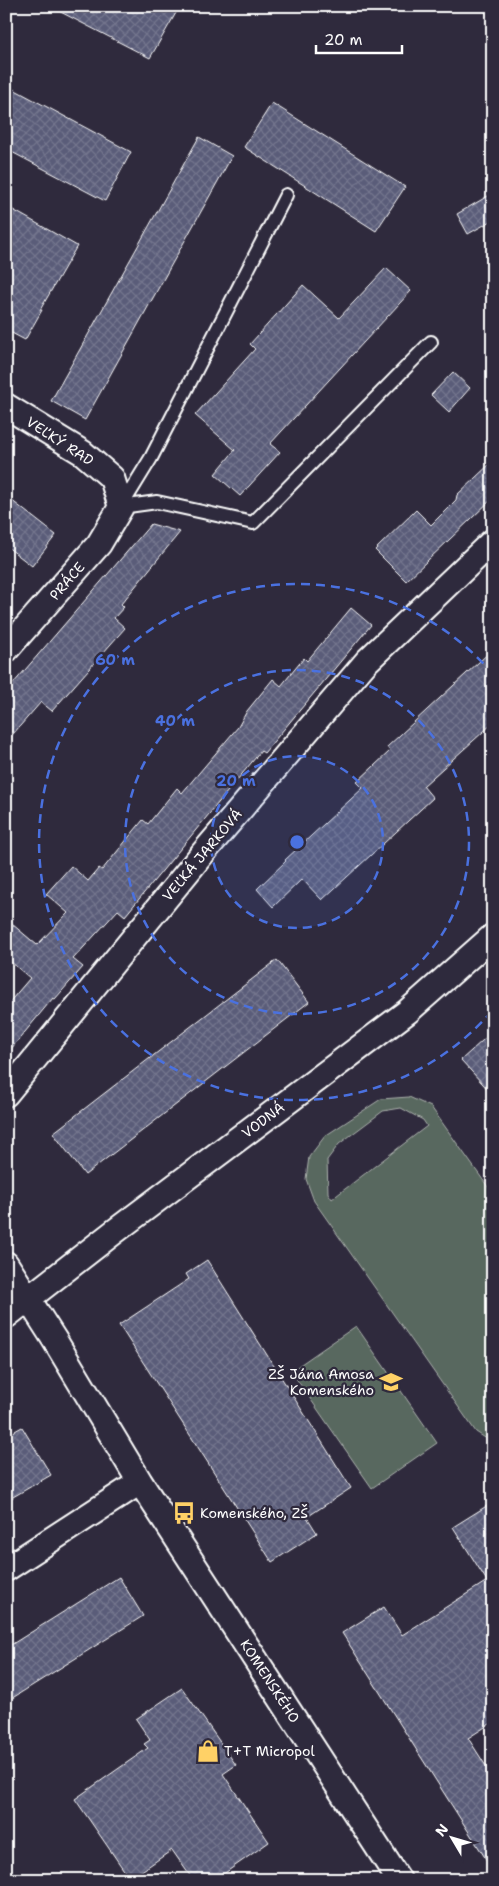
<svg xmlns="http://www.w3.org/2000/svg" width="499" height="1886" viewBox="0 0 499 1886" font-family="'Shantell Sans',sans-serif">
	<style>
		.pitch { fill: #59675e; stroke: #acb3ae; fill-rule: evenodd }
		.building { fill: url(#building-cross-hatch); stroke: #fff }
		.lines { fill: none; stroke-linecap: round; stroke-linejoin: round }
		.service-casing { stroke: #fff; stroke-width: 16 }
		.minor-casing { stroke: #fff; stroke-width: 28 }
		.service { stroke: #2f2a3d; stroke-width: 12 }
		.minor { stroke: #2f2a3d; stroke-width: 24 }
		.ring { fill: none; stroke: #4a71e0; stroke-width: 2.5; stroke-dasharray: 9 6 }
		.labels { text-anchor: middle; stroke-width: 4.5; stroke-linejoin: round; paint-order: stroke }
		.street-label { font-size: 14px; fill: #fff; stroke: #2f2a3d }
		.poi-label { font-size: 14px; fill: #fff; stroke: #2f2a3d; text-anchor: start }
		.centre { fill: #4a71e0; stroke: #2f2a3d; stroke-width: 2.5 }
		.ring-label { font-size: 15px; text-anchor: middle; font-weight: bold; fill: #4a71e0; stroke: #2f2a3d; stroke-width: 4.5; stroke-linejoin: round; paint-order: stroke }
	</style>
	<defs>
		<pattern id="building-cross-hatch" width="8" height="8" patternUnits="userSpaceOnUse" patternTransform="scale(1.25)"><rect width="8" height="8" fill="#5a5c79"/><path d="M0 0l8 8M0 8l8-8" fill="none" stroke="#73748d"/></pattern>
	</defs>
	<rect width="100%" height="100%" fill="#2f2a3d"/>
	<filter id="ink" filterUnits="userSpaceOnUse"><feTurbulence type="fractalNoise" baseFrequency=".02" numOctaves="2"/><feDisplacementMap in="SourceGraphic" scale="10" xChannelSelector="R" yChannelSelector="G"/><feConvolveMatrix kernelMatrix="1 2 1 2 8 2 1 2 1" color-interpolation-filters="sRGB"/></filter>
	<g filter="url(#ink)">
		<!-- pitch -->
		<path class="pitch" d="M 409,1097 L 431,1107 L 493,1194 L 493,1443 L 476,1432 L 314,1201 L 306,1179 L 309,1157 L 325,1136 L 381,1099 ZM 401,1108 L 423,1120 L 427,1126 L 332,1199 L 328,1193 L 327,1160 L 339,1144 L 383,1111 Z
			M 356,1326 L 437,1443 L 372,1488 L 291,1371 Z"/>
		<!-- building -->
		<path class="building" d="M 49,6 L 180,6 L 150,58 Z
			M 6,85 L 131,152 L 105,201 L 6,149 Z
			M 272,103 L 405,187 L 376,231 L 244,147 Z
			M 199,137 L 232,156 L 85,420 L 51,401 Z
			M 493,193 L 493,220 L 468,234 L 457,214 Z
			M 6,206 L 77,246 L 40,310 L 42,310 L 25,340 L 6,330 Z
			M 386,268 L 411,291 L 270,444 L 280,452 L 240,496 L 215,474 L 235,450 L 195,415 L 255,349 L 250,344 L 303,285 L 339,318 Z
			M 453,372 L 470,388 L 449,412 L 431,395 Z
			M 493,461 L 493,498 L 406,581 L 375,550 L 416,510 L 431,525 L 456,500 L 457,495 Z
			M 6,496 L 56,535 L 32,566 L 6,546 Z
			M 151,524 L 180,532 L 121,604 L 124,607 L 114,618 L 125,628 L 52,711 L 41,702 L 6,742 L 6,692 Z
			M 351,608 L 371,625 L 264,753 L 261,751 L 125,916 L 118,910 L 73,959 L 83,967 L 55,999 L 53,998 L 6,1055 L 6,1006 L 30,978 L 6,958 L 6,919 L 37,945 L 68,913 L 46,894 L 71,866 L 88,881 L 99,868 L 102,870 L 143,820 L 148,824 L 177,788 L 182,793 L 238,727 L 247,711 L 273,679 L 281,686 L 304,658 L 307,661 Z
			M 493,649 L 493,723 L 423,786 L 433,798 L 322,900 L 302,879 L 273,907 L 257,889 L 286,861 L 285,860 L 363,788 L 357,782 L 390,751 L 387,747 Z
			M 277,960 L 309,1002 L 85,1175 L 53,1133 Z
			M 493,1031 L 493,1095 L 461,1060 Z
			M 207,1260 L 351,1488 L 307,1517 L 317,1533 L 272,1562 L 119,1325 L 189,1279 L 186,1274 Z
			M 22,1427 L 51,1475 L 6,1501 L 6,1436 Z
			M 493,1502 L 493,1722 L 468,1738 L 493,1777 L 493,1870 L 342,1633 L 384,1607 L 402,1635 L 487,1581 L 453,1527 Z
			M 119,1577 L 143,1616 L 6,1702 L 6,1648 Z
			M 182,1688 L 236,1765 L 223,1774 L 269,1842 L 215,1880 L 193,1880 L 172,1850 L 130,1879 L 75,1799 L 148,1748 L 144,1744 L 150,1740 L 136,1719 Z"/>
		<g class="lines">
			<defs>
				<path id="service" d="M 121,507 L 157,502 L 253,523 L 431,342
					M 121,507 L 151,458 L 286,195"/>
				<path id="minor" d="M 6,406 L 83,453 L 112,478 L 121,507 L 99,544 L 6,650
					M 6,1094 L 203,853 L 367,661 L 493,541
					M 6,1264 L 54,1339 L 140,1482 L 399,1880
					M 6,1316 L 114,1232 L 407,1012 L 493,936
					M 6,1569 L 140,1482"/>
			</defs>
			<!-- service casing -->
			<use href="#service" class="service-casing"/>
			<!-- minor casing -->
			<use href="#minor" class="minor-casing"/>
			<!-- service -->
			<use href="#service" class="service"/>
			<!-- minor -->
			<use href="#minor" class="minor"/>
		</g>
	</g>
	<!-- distance rings -->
	<circle cx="297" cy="842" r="86" fill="#4a71e0" fill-opacity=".12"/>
	<g class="ring">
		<circle cx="297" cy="842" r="86"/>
		<circle cx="297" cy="842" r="172"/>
		<path d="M492 1011A258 258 0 1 1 492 673"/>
	</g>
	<!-- icons -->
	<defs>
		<symbol id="school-bare" viewBox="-9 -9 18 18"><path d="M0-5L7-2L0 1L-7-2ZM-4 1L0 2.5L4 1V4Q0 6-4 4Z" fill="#ffd166" stroke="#2f2a3d" stroke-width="2.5" paint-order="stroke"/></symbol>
		<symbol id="bus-bare" viewBox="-9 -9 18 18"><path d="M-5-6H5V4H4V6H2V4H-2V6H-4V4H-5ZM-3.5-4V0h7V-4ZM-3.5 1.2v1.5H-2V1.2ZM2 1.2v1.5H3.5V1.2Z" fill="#ffd166" stroke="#2f2a3d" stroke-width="2.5" paint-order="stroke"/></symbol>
		<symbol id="shop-bare" viewBox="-9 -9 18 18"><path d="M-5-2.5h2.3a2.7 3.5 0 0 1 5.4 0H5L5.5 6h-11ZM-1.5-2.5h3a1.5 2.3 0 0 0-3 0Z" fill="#ffd166" stroke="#2f2a3d" stroke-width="2.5" paint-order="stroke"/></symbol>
	</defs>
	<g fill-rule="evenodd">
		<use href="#school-bare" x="375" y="1366" width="32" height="32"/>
		<use href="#bus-bare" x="168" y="1497" width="32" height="32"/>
		<use href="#shop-bare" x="192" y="1735" width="32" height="32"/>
	</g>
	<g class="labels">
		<!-- street labels -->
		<g class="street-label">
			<text transform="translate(60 441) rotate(33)" y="5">VEĽKÝ RAD</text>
			<text transform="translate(67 581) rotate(-49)" y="5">PRÁCE</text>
			<text transform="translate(202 855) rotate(-50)" y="5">VEĽKÁ JARKOVÁ</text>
			<text transform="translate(263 1120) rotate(-37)" y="5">VODNÁ</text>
			<text transform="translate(270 1681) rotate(57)" y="5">KOMENSKÉHO</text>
		</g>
		<!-- poi labels -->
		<g class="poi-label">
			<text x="374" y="1379" text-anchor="end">ZŠ Jána Amosa<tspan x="374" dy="16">Komenského</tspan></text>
			<text x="200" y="1518">Komenského, ZŠ</text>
			<text x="224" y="1756">T+T Micropol</text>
		</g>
	</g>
	<circle cx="297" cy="842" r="8" class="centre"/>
	<g class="ring-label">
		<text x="115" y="665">60 m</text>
		<text x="175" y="726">40 m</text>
		<text x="236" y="786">20 m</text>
	</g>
	<!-- margin -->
	<rect width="499" height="1886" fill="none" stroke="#2f2a3d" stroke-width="25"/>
	<rect x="12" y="12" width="474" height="1861" fill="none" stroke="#fff" stroke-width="2" filter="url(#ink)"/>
	<!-- north arrow -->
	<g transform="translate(452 1838) rotate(308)" stroke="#2f2a3d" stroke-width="4" paint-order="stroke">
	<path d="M0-4L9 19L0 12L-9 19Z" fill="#ffffff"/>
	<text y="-8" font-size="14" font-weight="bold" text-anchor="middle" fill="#ffffff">N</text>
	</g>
	<!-- scale -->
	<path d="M316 45v8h86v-8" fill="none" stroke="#ffffff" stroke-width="2.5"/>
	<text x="324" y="45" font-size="15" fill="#ffffff" stroke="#2f2a3d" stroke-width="4" paint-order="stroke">20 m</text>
</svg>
